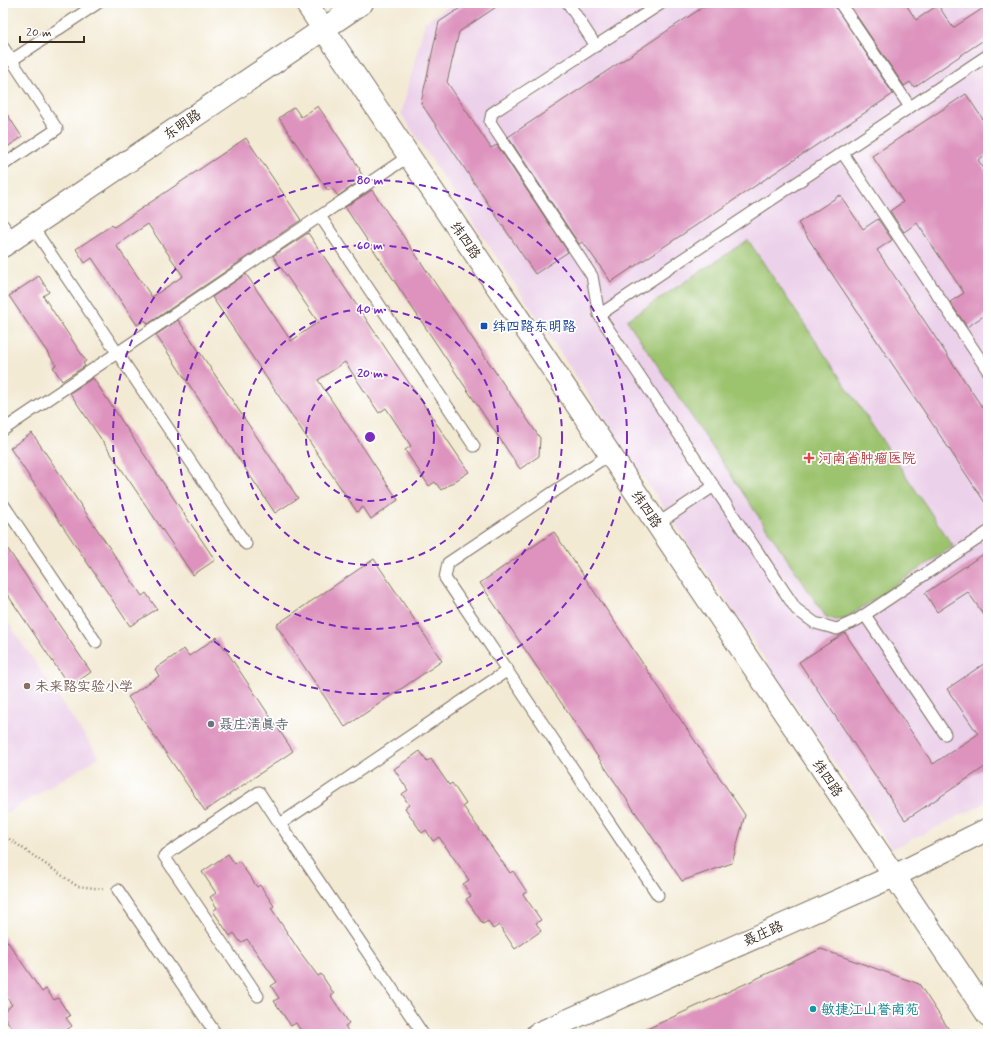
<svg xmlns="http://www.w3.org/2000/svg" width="991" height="1037" viewBox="0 0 991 1037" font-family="Mynerve,'LXGW WenKai TC',sans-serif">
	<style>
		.built { fill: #ecd1ea }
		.green { fill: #9cc36e; stroke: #6c7646 }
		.building { fill: #dd93bd; fill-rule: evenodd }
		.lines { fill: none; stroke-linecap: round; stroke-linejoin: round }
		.lane-casing { stroke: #7b6d5e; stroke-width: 13 }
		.street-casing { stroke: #7b6d5e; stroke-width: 24 }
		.secondary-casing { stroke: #7b6d5e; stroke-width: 24 }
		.path { stroke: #7b6d5e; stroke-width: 2.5; stroke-dasharray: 1 3; stroke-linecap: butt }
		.lane { stroke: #fff; stroke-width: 11 }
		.street { stroke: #fff; stroke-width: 22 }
		.secondary { stroke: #fff; stroke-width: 22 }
		.ring { fill: none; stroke: #7b2cbf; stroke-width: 2; stroke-dasharray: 7 5 }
		.transit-dot { fill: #1a4fb4; stroke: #fff; stroke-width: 1.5 }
		.health-dot { fill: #e0444e; stroke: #fff; stroke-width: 1.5 }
		.education-dot { fill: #8d6e63; stroke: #fff; stroke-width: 1.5 }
		.worship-dot { fill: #6b7280; stroke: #fff; stroke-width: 1.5 }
		.culture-dot { fill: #0f9aa8; stroke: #fff; stroke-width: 1.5 }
		.labels { text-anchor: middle; stroke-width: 3.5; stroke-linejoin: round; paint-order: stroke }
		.street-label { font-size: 14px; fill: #3b2a1e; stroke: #fff }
		.transit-label { font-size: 14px; fill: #164399; stroke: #fff; text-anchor: start }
		.health-label { font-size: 14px; fill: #be3a42; stroke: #fff; text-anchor: start }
		.education-label { font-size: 14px; fill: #785e54; stroke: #fff; text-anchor: start }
		.worship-label { font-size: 14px; fill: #5b616d; stroke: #fff; text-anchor: start }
		.culture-label { font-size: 14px; fill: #0d838f; stroke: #fff; text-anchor: start }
		.centre { fill: #7b2cbf; stroke: #fff; stroke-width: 2 }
		.ring-label { font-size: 12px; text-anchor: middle; font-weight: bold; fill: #7b2cbf; stroke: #fff; stroke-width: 3.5; stroke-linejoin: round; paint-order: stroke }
	</style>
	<rect width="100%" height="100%" fill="#fff"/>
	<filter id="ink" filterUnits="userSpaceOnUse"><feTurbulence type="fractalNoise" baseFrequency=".025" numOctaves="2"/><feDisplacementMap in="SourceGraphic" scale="8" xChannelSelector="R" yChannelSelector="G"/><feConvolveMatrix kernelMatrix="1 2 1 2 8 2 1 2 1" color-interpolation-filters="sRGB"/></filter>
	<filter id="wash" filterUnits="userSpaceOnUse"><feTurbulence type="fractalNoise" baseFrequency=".012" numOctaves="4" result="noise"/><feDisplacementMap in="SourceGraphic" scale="16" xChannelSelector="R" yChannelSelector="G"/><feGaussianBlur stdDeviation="0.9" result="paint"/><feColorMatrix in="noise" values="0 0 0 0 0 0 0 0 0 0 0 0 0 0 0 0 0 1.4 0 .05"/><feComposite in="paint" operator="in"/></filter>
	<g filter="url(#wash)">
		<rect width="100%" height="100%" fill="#f3ead4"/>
		<!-- built -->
		<path class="built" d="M 454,3 L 988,3 L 988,802 L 892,849 L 401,114 L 425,22 Z
			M 3,615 L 99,757 L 3,815 Z"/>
		<!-- green -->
		<path class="green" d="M 748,240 L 953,546 L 845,619 L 836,620 L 826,617 L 627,320 Z"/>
		<g id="blocks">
			<!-- building -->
			<path class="building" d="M 468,3 L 502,3 L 459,32 L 447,82 L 491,148 L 497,145 L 568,252 L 535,274 L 421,103 L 439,22 Z
				M 709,3 L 833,3 L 893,94 L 611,282 L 583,242 L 579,244 L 508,137 Z
				M 848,3 L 905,3 L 916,20 L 938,5 L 953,28 L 988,5 L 988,37 L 914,87 L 910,82 L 904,86 Z
				M 966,94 L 988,127 L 988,153 L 978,160 L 988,174 L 988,313 L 967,327 L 950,302 L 964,293 L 917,223 L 904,232 L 890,211 L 903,202 L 872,156 Z
				M 318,106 L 360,169 L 359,170 L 364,178 L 338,196 L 332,188 L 328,191 L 279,118 L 294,107 L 301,117 Z
				M 3,108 L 22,137 L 3,150 Z
				M 246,138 L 301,220 L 148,324 L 145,320 L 137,325 L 92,258 L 85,263 L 76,249 L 112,225 L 114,227 ZM 148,224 L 183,276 L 152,297 L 116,245 Z
				M 372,190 L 540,438 L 539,456 L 520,469 L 345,207 Z
				M 840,195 L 863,229 L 878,219 L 892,240 L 877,250 L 982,407 L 988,403 L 988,507 L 798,223 Z
				M 308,233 L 469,472 L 441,490 L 435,482 L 429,486 L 405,450 L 411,446 L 386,408 L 379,413 L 345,362 L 318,380 L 398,500 L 371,519 L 363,507 L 357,512 L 212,297 L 246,274 L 291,341 L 318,322 L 273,256 Z
				M 39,276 L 49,292 L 43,296 L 86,361 L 83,363 L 85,366 L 62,381 L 53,367 L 56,365 L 9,296 Z
				M 178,320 L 298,498 L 275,513 L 156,335 Z
				M 93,378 L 215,560 L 193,575 L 70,393 Z
				M 32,433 L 142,596 L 146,593 L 157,609 L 130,626 L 10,448 Z
				M 554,532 L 745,815 L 732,863 L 682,881 L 480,583 Z
				M 3,542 L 91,672 L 70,687 L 3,588 Z
				M 988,551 L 988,621 L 968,592 L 937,612 L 925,593 Z
				M 374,559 L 442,661 L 345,727 L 276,625 Z
				M 845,633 L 933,764 L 978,734 L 947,689 L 988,661 L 988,765 L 905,820 L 799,662 Z
				M 217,637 L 293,751 L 205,811 L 128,697 L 159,676 L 155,669 L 184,649 L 189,656 Z
				M 420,751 L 427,761 L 431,759 L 449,785 L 452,783 L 466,804 L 463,806 L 510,873 L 513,871 L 527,892 L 523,894 L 541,920 L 536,923 L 541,931 L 515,949 L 499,925 L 493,929 L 488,921 L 483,924 L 466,899 L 471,896 L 463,884 L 469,880 L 439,837 L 433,841 L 426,830 L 422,833 L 405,808 L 409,805 L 402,794 L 408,790 L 394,769 Z
				M 228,854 L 235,864 L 239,861 L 257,887 L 260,885 L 274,906 L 271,908 L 300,952 L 318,976 L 321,974 L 334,994 L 331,996 L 349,1023 L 345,1026 L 350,1034 L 303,1034 L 296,1023 L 291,1026 L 274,1001 L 279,998 L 271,986 L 277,982 L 247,939 L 241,943 L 234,933 L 230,936 L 213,911 L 217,908 L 210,897 L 216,893 L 202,872 Z
				M 3,935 L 42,992 L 46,989 L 54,1000 L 58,998 L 70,1016 L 66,1018 L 72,1026 L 61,1034 L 16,1034 L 3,1015 L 3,1012 L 12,1005 L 3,992 Z
				M 821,949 L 919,984 L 952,1034 L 636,1034 Z"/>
		</g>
	</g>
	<g filter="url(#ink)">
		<use href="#blocks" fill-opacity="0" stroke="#7b6d5e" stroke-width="1"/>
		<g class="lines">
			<defs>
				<path id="lane" d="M 568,3 L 596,46
					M 662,3 L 492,113 L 490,122 L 592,276 L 599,315 L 796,609 L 815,623 L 837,629 L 857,620 L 988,532
					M 840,3 L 910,107
					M 3,47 L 57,129 L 3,165
					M 12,60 L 98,3
					M 842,152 L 988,371
					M 320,216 L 474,446
					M 3,225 L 13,239
					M 32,226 L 246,544
					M 599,315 L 988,55
					M 3,430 L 409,156
					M 610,454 L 448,563 L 445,578 L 658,895
					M 3,504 L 96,642
					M 657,524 L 714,486
					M 865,615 L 945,734
					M 280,824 L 423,1034
					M 118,890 L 216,1034
					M 258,996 L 164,856 L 259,792 L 280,824 L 508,670"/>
				<path id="street" d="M 537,1034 L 894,876 L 988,829"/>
				<path id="secondary" d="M 306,3 L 988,1015
					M 3,246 L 362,3"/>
			</defs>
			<!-- lane casing -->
			<use href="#lane" class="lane-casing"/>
			<!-- street casing -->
			<use href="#street" class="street-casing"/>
			<!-- secondary casing -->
			<use href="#secondary" class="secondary-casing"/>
			<!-- path -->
			<path class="path" d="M 3,838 L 5,836 L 77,886 L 103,889"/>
			<!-- lane -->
			<use href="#lane" class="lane"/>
			<!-- street -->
			<use href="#street" class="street"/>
			<!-- secondary -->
			<use href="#secondary" class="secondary"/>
		</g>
	</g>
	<!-- distance rings -->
	<g class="ring">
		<circle cx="370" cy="437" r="64"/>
		<circle cx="370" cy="437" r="128"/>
		<circle cx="370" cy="437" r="192"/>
		<circle cx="370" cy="437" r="257"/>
	</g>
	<!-- markers -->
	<rect class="transit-dot" x="480" y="322" width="8" height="8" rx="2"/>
	<path class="health-dot" d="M807 452h4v4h4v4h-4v4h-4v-4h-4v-4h4z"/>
	<circle class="education-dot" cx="27" cy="686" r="4"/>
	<circle class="worship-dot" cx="211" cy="724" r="4"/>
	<circle class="culture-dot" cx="813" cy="1009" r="4"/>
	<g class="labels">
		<!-- street labels -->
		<g class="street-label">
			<text transform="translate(182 124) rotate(-34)" y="5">东明路</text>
			<text transform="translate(466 240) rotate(56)" y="5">纬四路</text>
			<text transform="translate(647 509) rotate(56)" y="5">纬四路</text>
			<text transform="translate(828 778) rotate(56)" y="5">纬四路</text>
			<text transform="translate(763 933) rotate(-24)" y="5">聂庄路</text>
		</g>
		<!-- transit labels -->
		<g class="transit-label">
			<text x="492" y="331">纬四路东明路</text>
		</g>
		<!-- health labels -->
		<g class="health-label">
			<text x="818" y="463">河南省肿瘤医院</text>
		</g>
		<!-- education labels -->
		<g class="education-label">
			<text x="35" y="691">未来路实验小学</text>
		</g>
		<!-- worship labels -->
		<g class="worship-label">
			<text x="219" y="729">聂庄清真寺</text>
		</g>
		<!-- culture labels -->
		<g class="culture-label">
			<text x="821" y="1014">敏捷江山誉南苑</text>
		</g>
	</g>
	<circle cx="370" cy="437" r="6" class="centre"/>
	<g class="ring-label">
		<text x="370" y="184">80 m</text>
		<text x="370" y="249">60 m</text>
		<text x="370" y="313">40 m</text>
		<text x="370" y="377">20 m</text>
	</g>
	<!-- margin -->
	<rect width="991" height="1037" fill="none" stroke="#fff" stroke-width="16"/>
	<!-- scale -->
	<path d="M20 36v6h64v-6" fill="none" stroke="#3b2a1e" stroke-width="2"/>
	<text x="26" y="36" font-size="12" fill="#3b2a1e" stroke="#ffffff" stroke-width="3" paint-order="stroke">20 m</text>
</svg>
